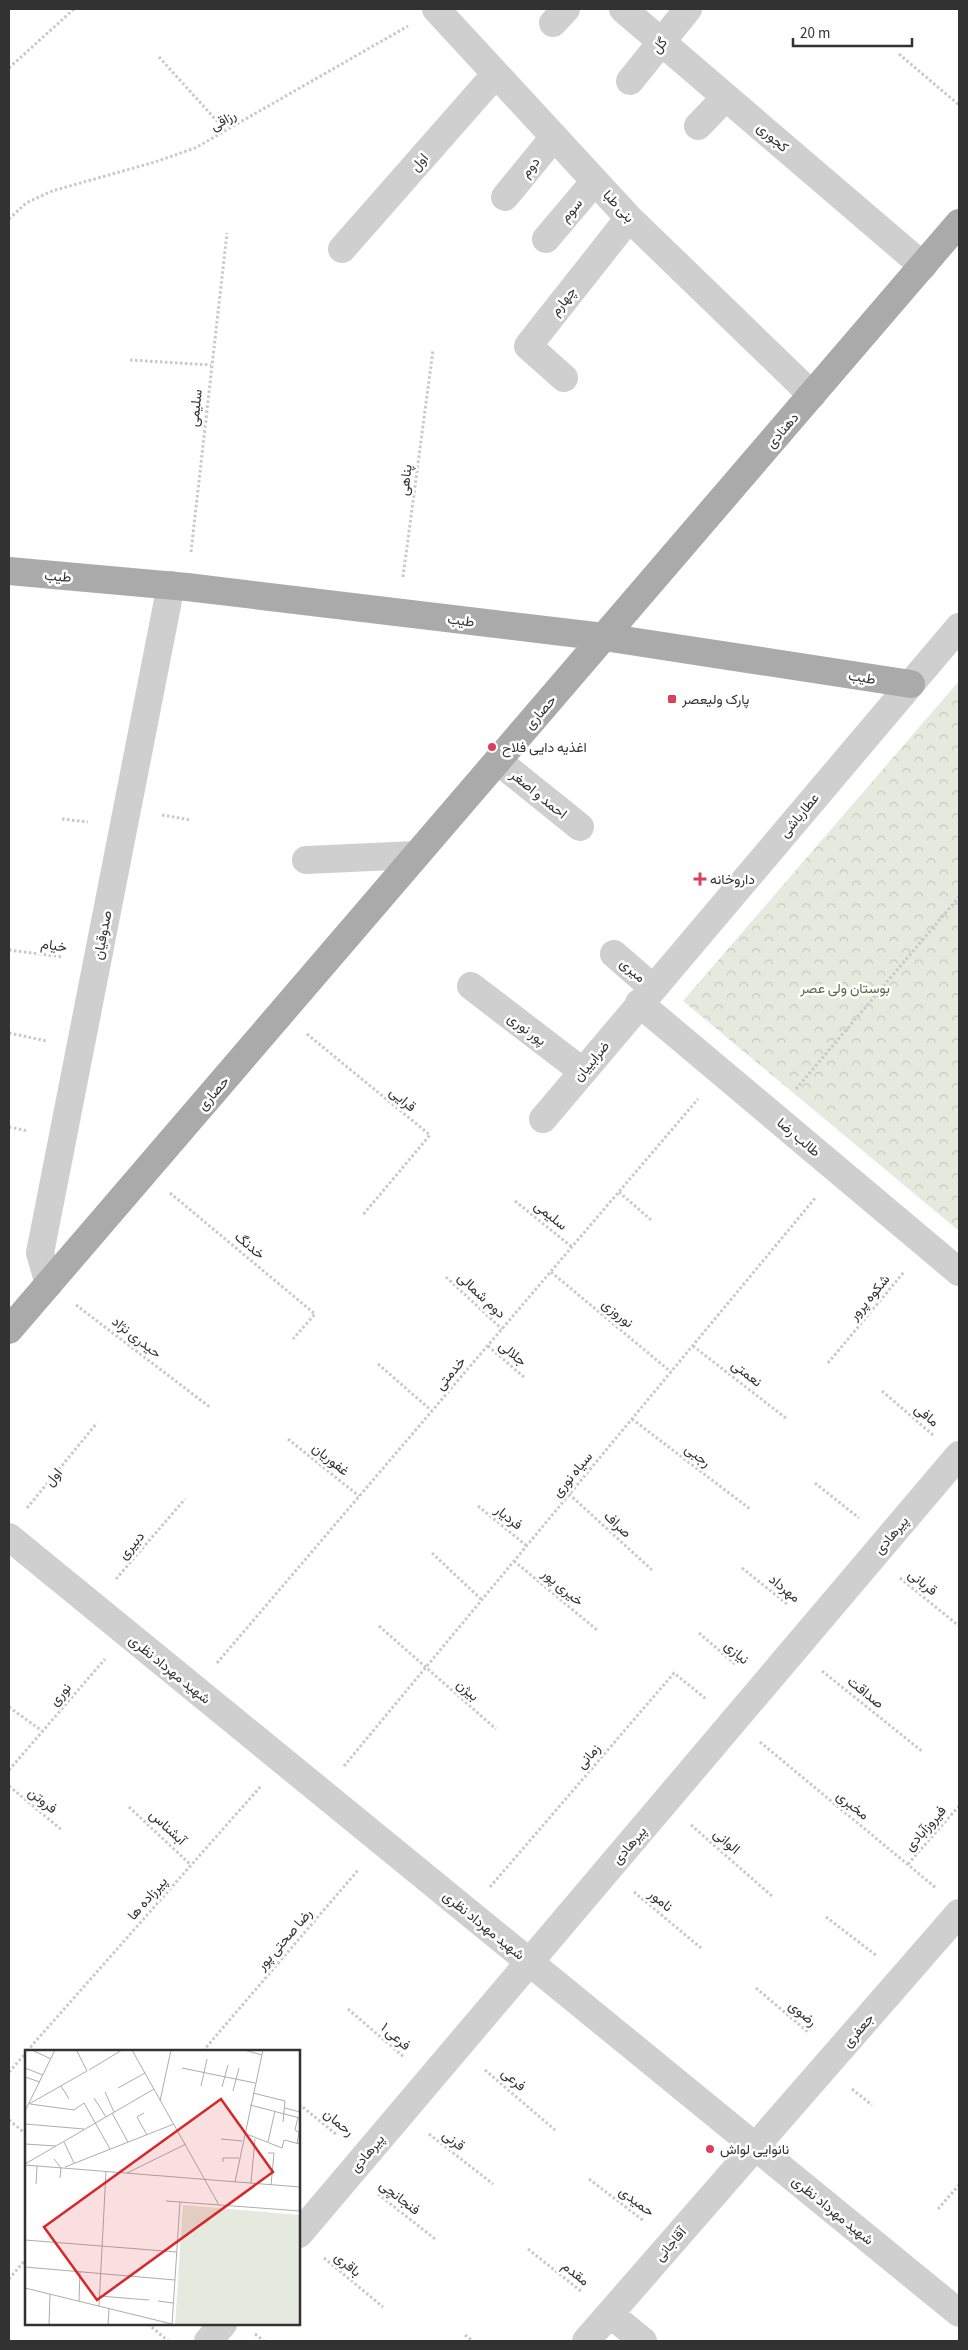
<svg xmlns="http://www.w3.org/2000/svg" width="968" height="2350" viewBox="0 0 968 2350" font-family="'Source Sans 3',Vazirmatn,sans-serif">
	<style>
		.park { fill: url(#park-crowns) }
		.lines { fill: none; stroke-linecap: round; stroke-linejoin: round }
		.path { stroke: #c9c9c9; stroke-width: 3; stroke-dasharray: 2.5 2.5; stroke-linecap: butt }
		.minor { stroke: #cfcfcf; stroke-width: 28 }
		.major { stroke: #aaa; stroke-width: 28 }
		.poi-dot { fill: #dd3f5a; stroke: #fff; stroke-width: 2 }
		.labels { text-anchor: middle; stroke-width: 5; stroke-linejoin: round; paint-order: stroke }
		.street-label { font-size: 14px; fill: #323232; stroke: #fff }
		.poi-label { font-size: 14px; fill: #323232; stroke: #fff; text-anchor: start }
		.park-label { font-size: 14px; fill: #596c40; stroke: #fff }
		.inset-road { fill: none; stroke: #adadad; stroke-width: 1 }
		.view { fill: #d62828; fill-opacity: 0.15; stroke: #d62828; stroke-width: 2.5 }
		.inset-edge { fill: none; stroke: #323232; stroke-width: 2.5 }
	</style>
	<defs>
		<pattern id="park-crowns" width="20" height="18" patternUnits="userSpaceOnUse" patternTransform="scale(1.25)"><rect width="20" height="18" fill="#e6eade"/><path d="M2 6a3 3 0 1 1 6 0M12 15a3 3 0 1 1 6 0" fill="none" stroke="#c6c9bf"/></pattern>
	</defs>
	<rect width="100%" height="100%" fill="#fff"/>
	<!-- park -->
	<path class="park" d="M 959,681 L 959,1231 L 683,1001 Z"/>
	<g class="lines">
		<!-- path -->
		<path class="path" d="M 899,54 L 959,105
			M 159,57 L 226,131
			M 9,68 L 74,9
			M 9,219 L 26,203 L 52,191 L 155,162 L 195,148 L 408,26
			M 130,360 L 211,365
			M 191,552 L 227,233
			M 403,577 L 433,350
			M 162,815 L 191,820
			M 62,819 L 88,822
			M 9,950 L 63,957
			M 9,1033 L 47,1041
			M 307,1034 L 430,1135 L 362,1216
			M 796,1089 L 959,897
			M 9,1127 L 28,1131
			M 619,1192 L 651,1220
			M 170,1193 L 315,1314 L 293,1339
			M 515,1201 L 572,1247
			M 551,1272 L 671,1372
			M 446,1277 L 502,1329
			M 76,1305 L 211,1408
			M 488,1346 L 525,1378
			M 693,1346 L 787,1419
			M 828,1363 L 904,1272
			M 378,1364 L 432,1411
			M 882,1391 L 933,1435
			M 632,1419 L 750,1509
			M 288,1439 L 359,1496
			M 815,1483 L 859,1518
			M 569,1494 L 652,1570
			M 478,1506 L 527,1546
			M 27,1508 L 97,1423
			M 432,1553 L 482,1600
			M 514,1561 L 597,1630
			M 742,1568 L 787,1604
			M 900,1578 L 959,1626
			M 116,1579 L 185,1499
			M 379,1626 L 496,1729
			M 699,1633 L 736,1665
			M 217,1663 L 698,1099
			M 822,1671 L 923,1752
			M 9,1707 L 42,1731
			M 760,1742 L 936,1888
			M 344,1766 L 816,1197
			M 9,1770 L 105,1659
			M 9,1786 L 63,1831
			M 129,1807 L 191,1865
			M 691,1825 L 773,1897
			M 908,1864 L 959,1806
			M 490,1887 L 674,1673 L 706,1699
			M 634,1892 L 701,1948
			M 826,1917 L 877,1956
			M 756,1988 L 809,2033
			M 348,2009 L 405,2058
			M 27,2051 L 261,1786
			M 203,2051 L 359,1869
			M 485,2070 L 555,2130
			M 9,2072 L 26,2053
			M 852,2089 L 872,2105
			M 299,2104 L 337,2135
			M 9,2120 L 26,2134
			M 429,2134 L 493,2184
			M 589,2179 L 644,2221
			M 378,2194 L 435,2239
			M 938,2209 L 959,2185
			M 528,2249 L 582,2292
			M 324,2258 L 383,2307
			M 9,2279 L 26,2259
			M 148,2324 L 168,2341
			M 255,2334 L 264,2341
			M 465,2335 L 473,2341"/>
		<!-- minor -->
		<path class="minor" d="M 436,9 L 629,218 L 812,395
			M 623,9 L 923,266
			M 553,23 L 566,9
			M 630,81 L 688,9
			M 698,126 L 726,97
			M 505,197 L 554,137
			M 546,239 L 595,181
			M 342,249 L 495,75
			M 564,378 L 528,346 L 629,218
			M 498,761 L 580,827
			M 306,860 L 416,855
			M 614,954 L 652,987
			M 471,986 L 582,1071
			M 639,1003 L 959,1272
			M 543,1119 L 959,627
			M 49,1284 L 40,1253 L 171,585
			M 9,1537 L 959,2313
			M 299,2234 L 959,1455
			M 610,2314 L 643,2341
			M 208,2341 L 223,2324
			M 586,2341 L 959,1913"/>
		<!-- major -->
		<path class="major" d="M 9,571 L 187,587 L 604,637 L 911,684
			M 9,1330 L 959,223"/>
	</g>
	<!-- markers -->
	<g class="poi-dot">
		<rect x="667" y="694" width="10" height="10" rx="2.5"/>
		<circle cx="492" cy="747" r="5"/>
		<path d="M697.5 871.5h5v5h5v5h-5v5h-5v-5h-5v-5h5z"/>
		<circle cx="710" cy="2149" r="5"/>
	</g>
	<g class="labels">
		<!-- street labels -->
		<g class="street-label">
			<text transform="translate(659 45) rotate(-51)" y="5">گل</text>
			<text transform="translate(223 120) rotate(-29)" y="5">رزاقی</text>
			<text transform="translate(773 137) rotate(41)" y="5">کجوری</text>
			<text transform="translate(419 162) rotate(-49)" y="5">اول</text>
			<text transform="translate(530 167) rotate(-51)" y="5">دوم</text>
			<text transform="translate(619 206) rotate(47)" y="5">بنی طبا</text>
			<text transform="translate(571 210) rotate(-50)" y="5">سوم</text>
			<text transform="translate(563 301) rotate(-52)" y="5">چهارم</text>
			<text transform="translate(195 408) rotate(-84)" y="5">سلیمی</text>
			<text transform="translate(782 430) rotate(-49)" y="5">دهنادی</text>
			<text transform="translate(405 480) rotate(-83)" y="5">پناهی</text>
			<text transform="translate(58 576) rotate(5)" y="5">طیب</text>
			<text transform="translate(461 620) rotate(7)" y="5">طیب</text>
			<text transform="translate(862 677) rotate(9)" y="5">طیب</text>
			<text transform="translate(540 712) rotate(-49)" y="5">حصاری</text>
			<text transform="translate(539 794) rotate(39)" y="5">احمد و اصغر</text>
			<text transform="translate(799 815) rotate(-50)" y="5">عطارباشی</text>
			<text transform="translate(102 935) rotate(-79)" y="5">صدوقیان</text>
			<text transform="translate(54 945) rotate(8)" y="5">خیام</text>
			<text transform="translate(633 970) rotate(41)" y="5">میری</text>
			<text transform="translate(527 1029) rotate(37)" y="5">پور نوری</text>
			<text transform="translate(591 1061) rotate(-50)" y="5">ضرابییان</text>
			<text transform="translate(213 1093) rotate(-49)" y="5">حصاری</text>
			<text transform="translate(403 1099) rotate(40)" y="5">قرایی</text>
			<text transform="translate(799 1137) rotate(40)" y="5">طالب رضا</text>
			<text transform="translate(551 1215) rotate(39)" y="5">سلیمی</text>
			<text transform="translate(250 1245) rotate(40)" y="5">خدنگ</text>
			<text transform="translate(482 1295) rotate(43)" y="5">دوم شمالی</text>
			<text transform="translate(869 1297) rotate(-50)" y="5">شکوه پرور</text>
			<text transform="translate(618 1313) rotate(40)" y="5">نوروزی</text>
			<text transform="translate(137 1337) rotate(38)" y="5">حیدری نژاد</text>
			<text transform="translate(513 1353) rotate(40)" y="5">جلالی</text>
			<text transform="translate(450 1373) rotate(-50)" y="5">خدمتی</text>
			<text transform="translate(747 1373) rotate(38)" y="5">نعمتی</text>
			<text transform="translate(927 1415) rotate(40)" y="5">مافی</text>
			<text transform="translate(698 1455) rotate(37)" y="5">رجبی</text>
			<text transform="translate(331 1459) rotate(39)" y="5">غفوریان</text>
			<text transform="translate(572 1474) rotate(-50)" y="5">سیاه نوری</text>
			<text transform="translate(53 1477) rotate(-51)" y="5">اول</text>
			<text transform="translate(509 1517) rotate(39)" y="5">فردیار</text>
			<text transform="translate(618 1524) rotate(43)" y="5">صراف</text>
			<text transform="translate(891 1535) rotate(-50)" y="5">پیرهادی</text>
			<text transform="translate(131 1545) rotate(-49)" y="5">دبیری</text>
			<text transform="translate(923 1582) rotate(39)" y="5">قربانی</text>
			<text transform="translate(563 1587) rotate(40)" y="5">خیری پور</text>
			<text transform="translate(785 1588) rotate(39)" y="5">مهرداد</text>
			<text transform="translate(737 1652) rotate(41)" y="5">نیازی</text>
			<text transform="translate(170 1669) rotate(39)" y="5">شهید مهرداد نظری</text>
			<text transform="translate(468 1690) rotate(41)" y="5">بیژن</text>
			<text transform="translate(866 1692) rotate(39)" y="5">صداقت</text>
			<text transform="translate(60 1694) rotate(-49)" y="5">نوری</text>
			<text transform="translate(588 1756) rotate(-49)" y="5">زمانی</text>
			<text transform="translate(43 1800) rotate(39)" y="5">فروتن</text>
			<text transform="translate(853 1805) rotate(39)" y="5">مخبری</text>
			<text transform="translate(168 1827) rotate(43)" y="5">آبشناس</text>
			<text transform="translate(925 1828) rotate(-49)" y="5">فیروزآبادی</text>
			<text transform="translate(727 1841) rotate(41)" y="5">الوانی</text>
			<text transform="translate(629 1845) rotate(-50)" y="5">پیرهادی</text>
			<text transform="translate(147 1898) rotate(-49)" y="5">پیرزاده ها</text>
			<text transform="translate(661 1900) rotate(40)" y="5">نامور</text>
			<text transform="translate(484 1925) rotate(39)" y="5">شهید مهرداد نظری</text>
			<text transform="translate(284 1939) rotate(-49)" y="5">رضا صحتی پور</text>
			<text transform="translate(803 2013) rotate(40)" y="5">رضوی</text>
			<text transform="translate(858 2030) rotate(-49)" y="5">جعفری</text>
			<text transform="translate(396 2036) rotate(41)" y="5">فرعی ۱</text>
			<text transform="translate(514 2079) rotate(41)" y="5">فرعی</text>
			<text transform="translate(339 2122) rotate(39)" y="5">رحمان</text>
			<text transform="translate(454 2140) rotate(38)" y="5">قرنی</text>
			<text transform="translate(367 2153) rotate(-50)" y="5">پیرهادی</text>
			<text transform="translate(400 2197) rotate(38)" y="5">فنجانچی</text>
			<text transform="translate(637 2201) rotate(37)" y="5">حمیدی</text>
			<text transform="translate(833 2210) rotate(39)" y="5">شهید مهرداد نظری</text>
			<text transform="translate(670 2244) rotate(-49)" y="5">آقاجانی</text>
			<text transform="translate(348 2264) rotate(40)" y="5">باقری</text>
			<text transform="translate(576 2273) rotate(39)" y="5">مقدم</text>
		</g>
		<!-- poi labels -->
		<g class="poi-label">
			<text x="682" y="704">پارک ولیعصر</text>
			<text x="502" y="752">اغذیه دایی فلاح</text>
			<text x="710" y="884">داروخانه</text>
			<text x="720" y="2154">نانوایی لواش</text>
		</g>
		<!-- park labels -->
		<g class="park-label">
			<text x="845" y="993">بوستان ولی عصر</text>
		</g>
	</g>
	<!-- overview -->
	<g transform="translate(25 2050)">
		<rect width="275" height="275" fill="#fff"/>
		<path d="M 158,155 L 275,165 L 275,275 L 150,275 Z" fill="#e6eade"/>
		<path class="inset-road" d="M 7,0 L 26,9M 107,0 L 194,155M 219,0 L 237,5M 0,18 L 18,25M 157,18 L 230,33M 64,20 L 97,0M 0,27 L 15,32M 36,36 L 44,49M 176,36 L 182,9M 197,37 L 203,15M 93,38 L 120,23M 208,41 L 214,18M 80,42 L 89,62M 228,43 L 260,51 L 258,72M 69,48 L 81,67M 135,51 L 146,0M 4,54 L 62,21 L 52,1M 5,54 L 49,60 L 59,53 L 85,99M 225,55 L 275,68M 260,58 L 275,62M 0,61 L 30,0M 87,63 L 103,92M 119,63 L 112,67 L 122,85M 0,74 L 59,79M 219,83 L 257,98 L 259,90 L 275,94M 196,89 L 217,91M 39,92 L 49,113M 243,92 L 250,61M 0,94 L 31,96M 272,94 L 274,82 L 270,80 L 273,67M 243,103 L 249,103 L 246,135M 29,109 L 36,118 L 35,128M 198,112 L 198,108 L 214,108M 0,114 L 129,39M 0,115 L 275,137M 40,117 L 149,74M 102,123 L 161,94M 210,132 L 238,0M 226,133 L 230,89M 11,134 L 12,116M 141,151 L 275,161M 0,190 L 152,202M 0,217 L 150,230M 0,238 L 147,274M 74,246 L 124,250M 54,251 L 55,221M 133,251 L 148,253M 74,256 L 81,121M 24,275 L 25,244M 83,275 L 84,259M 147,275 L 155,152"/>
		<path class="view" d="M 196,49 L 248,122 L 72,250 L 19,177 Z"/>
		<rect width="275" height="275" class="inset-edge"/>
	</g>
	<!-- border -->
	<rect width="968" height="2350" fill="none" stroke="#323232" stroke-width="20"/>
	<!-- scale -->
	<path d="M793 38v8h119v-8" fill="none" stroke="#323232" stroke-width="2.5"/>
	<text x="800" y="38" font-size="15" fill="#323232" stroke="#ffffff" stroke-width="4" paint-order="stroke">20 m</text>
</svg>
